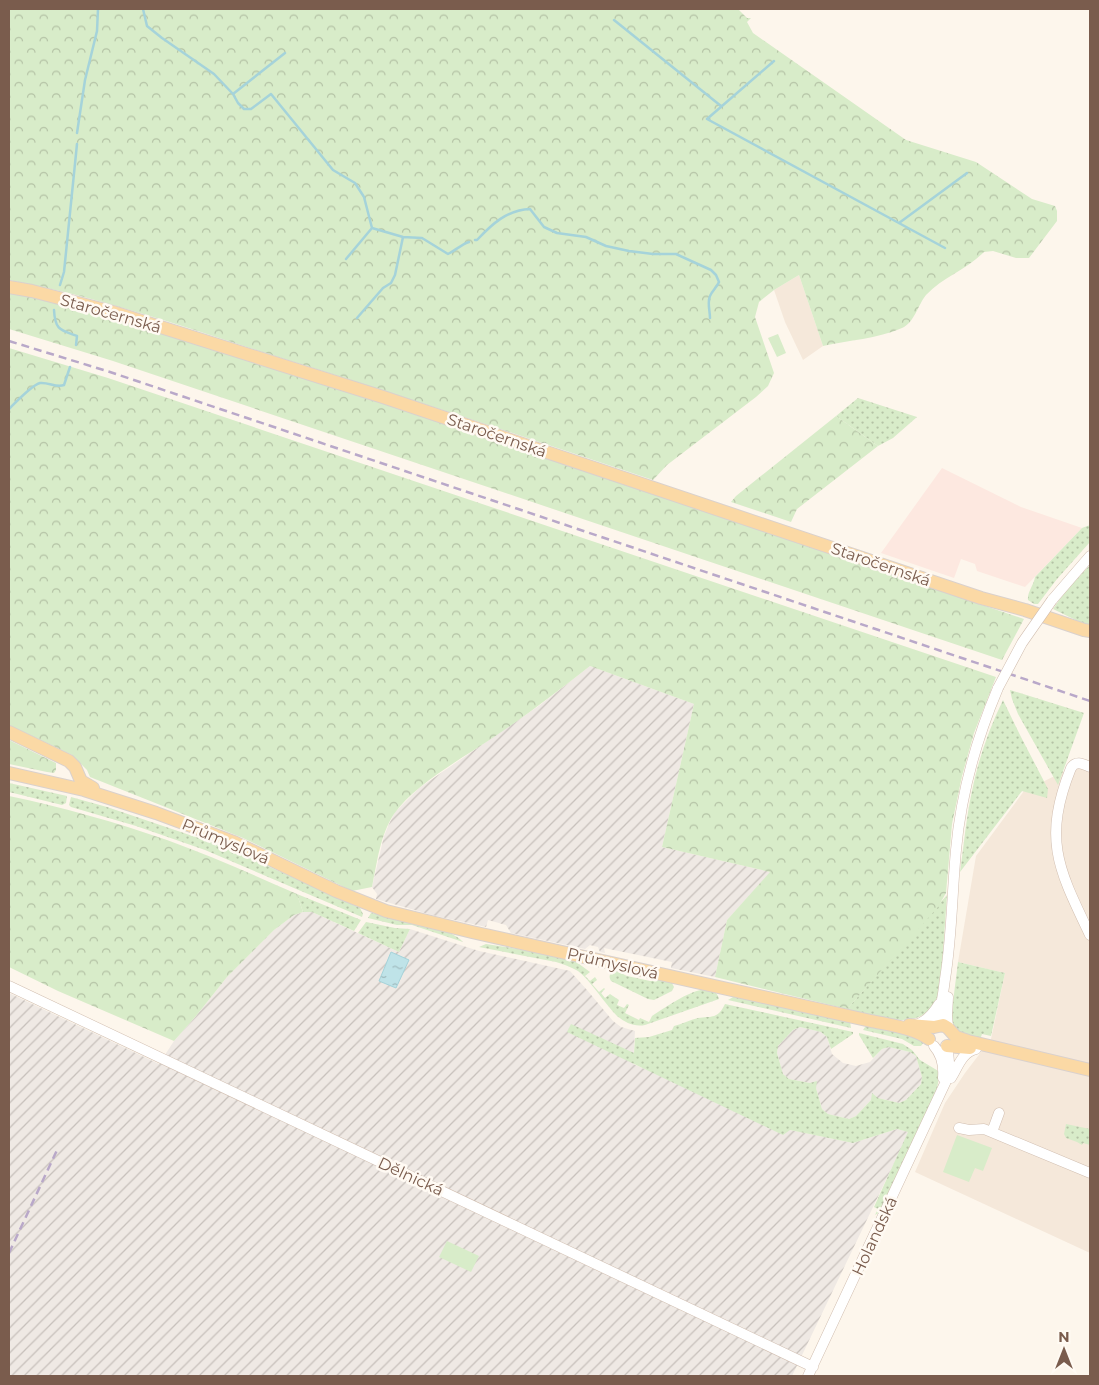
<svg xmlns="http://www.w3.org/2000/svg" width="1099" height="1385" viewBox="0 0 1099 1385" font-family="Montserrat,sans-serif">
	<style>
		.residential { fill: #f5e8da }
		.commercial { fill: #fde8e0 }
		.industrial { fill: url(#industrial-furrows) }
		.grass { fill: url(#grass-dots) }
		.forest { fill: url(#forest-crowns) }
		.pitch { fill: #d8ecc9 }
		.water { fill: url(#water-ripples); stroke: #a5d3da }
		.lines { fill: none; stroke-linecap: round; stroke-linejoin: round }
		.stream { stroke: #a5d3da; stroke-width: 2.5 }
		.minor-casing { stroke: #d1beb0; stroke-width: 11 }
		.major-casing { stroke: #dad1cd; stroke-width: 14 }
		.minor { stroke: #fff; stroke-width: 10 }
		.major { stroke: #fbd9a5; stroke-width: 12 }
		.rail { stroke: #b9a8c9; stroke-width: 2.5; stroke-dasharray: 8 5; stroke-linecap: butt }
		.minor-bridge-casing { stroke: #d1beb0; stroke-width: 11; stroke-linecap: butt }
		.minor-bridge { stroke: #fff; stroke-width: 10 }
		.labels { text-anchor: middle; stroke-width: 5; stroke-linejoin: round; paint-order: stroke }
		.street-label { font-size: 16px; fill: #7a5c4d; stroke: #fffaf3 }
	</style>
	<defs>
		<pattern id="industrial-furrows" width="10" height="10" patternUnits="userSpaceOnUse" patternTransform="scale(1.25)"><rect width="10" height="10" fill="#efe9e4"/><path d="M-1 1l2-2M0 10L10 0M9 11l2-2" fill="none" stroke="#c7c0bb"/></pattern>
		<pattern id="grass-dots" width="8" height="8" patternUnits="userSpaceOnUse" patternTransform="scale(1.25)"><rect width="8" height="8" fill="#d8ecc9"/><path d="M2 2h.1M6 6h.1" fill="none" stroke="#b4c2a5" stroke-width="1.8" stroke-linecap="round"/></pattern>
		<pattern id="forest-crowns" width="20" height="18" patternUnits="userSpaceOnUse" patternTransform="scale(1.25)"><rect width="20" height="18" fill="#d8ecc9"/><path d="M2 6a3 3 0 1 1 6 0M12 15a3 3 0 1 1 6 0" fill="none" stroke="#b4c2a5"/></pattern>
		<pattern id="water-ripples" width="26" height="14" patternUnits="userSpaceOnUse" patternTransform="scale(1.25)"><rect width="26" height="14" fill="#bfe3e8"/><path d="M2 4q2-2 4 0t4 0M15 11q2-2 4 0t4 0" fill="none" stroke="#a0bbbe"/></pattern>
	</defs>
	<rect width="100%" height="100%" fill="#fdf6ec"/>
	<!-- residential -->
	<path class="residential" d="M 799,275 L 823,346 L 803,360 L 785,322 L 774,290 Z
		M 1090,763 L 1090,1253 L 915,1172 L 945,1103 L 965,1073 L 991,1039 L 1005,973 L 958,962 L 976,856 L 1024,791 L 1071,768 Z"/>
	<!-- commercial -->
	<path class="commercial" d="M 942,468 L 1021,507 L 1082,528 L 1025,587 L 977,571 L 975,564 L 961,559 L 954,578 L 881,553 Z"/>
	<!-- industrial -->
	<path class="industrial" d="M 590,666 L 694,704 L 662,847 L 771,872 L 727,920 L 715,977 L 671,968 L 672,962 L 604,948 L 605,953 L 600,952 L 598,947 L 590,945 L 585,949 L 511,933 L 506,925 L 488,920 L 486,927 L 432,915 L 376,899 L 377,894 L 372,887 L 384,836 L 389,824 L 395,812 L 419,788 L 540,705 Z
		M 303,912 L 312,912 L 399,952 L 410,929 L 479,951 L 570,971 L 587,990 L 613,1021 L 621,1027 L 635,1031 L 633,1064 L 790,1130 L 853,1143 L 897,1129 L 909,1132 L 792,1376 L 9,1376 L 9,993 L 159,1064 L 174,1041 L 196,1016 L 227,977 L 274,930 L 294,915 Z
		M 800,1027 L 821,1032 L 827,1037 L 832,1054 L 843,1063 L 856,1066 L 870,1062 L 882,1049 L 889,1047 L 910,1052 L 916,1056 L 922,1077 L 921,1084 L 906,1100 L 899,1103 L 878,1098 L 871,1100 L 856,1116 L 849,1119 L 828,1114 L 822,1109 L 816,1088 L 810,1083 L 789,1079 L 783,1074 L 777,1053 L 778,1046 L 793,1030 Z"/>
	<!-- grass -->
	<path class="grass" d="M 858,398 L 917,417 L 893,438 L 878,446 L 836,416 Z
		M 1090,525 L 1090,542 L 1057,579 L 1038,604 L 1034,604 L 1028,600 C 1027,592 1034,585 1035,577 L 1082,528 Z
		M 1090,565 L 1090,627 L 1053,609 L 1064,593 Z
		M 1010,690 L 1084,713 L 1058,785 L 1018,714 L 1012,699 Z
		M 1003,700 L 1020,735 L 1048,789 L 1047,798 L 1022,791 L 960,872 C 964,845 966,818 972,791 C 978,760 989,729 1003,700 Z
		M 9,783 L 67,796 L 66,803 L 62,805 L 9,792 Z
		M 71,797 L 107,807 L 228,848 L 360,908 L 363,914 L 362,917 L 205,850 L 136,826 L 71,807 L 69,805 Z
		M 297,894 L 361,920 L 354,931 L 312,912 L 303,912 Z
		M 947,895 L 941,981 C 934,1037 886,1019 847,1009 Z
		M 371,913 L 377,914 C 395,918 453,928 463,942 L 412,925 L 397,925 L 368,918 Z
		M 366,922 L 395,928 L 410,929 L 399,952 L 358,933 Z
		M 486,944 L 518,949 L 575,961 L 590,972 L 585,976 L 590,981 L 595,977 L 597,980 L 592,984 L 599,992 L 604,988 L 605,989 L 601,993 L 605,998 L 610,994 L 619,1000 L 617,1005 L 624,1008 L 627,1004 L 629,1005 L 625,1013 L 639,1020 L 640,1018 L 649,1022 L 652,1016 C 664,1009 712,972 719,999 L 645,1025 C 634,1027 626,1023 617,1016 C 605,1004 591,981 578,971 C 571,967 563,964 556,962 L 479,947 Z
		M 958,962 L 1005,973 L 991,1036 L 982,1034 L 980,1040 C 965,1035 956,1035 951,1018 Z
		M 615,970 L 627,976 L 650,981 L 660,980 L 672,983 L 674,987 L 672,991 L 654,1000 L 648,999 L 611,981 C 608,976 610,972 615,970 Z
		M 735,996 L 850,1021 L 851,1028 L 728,1000 Z
		M 725,1004 L 853,1032 L 853,1034 L 831,1049 L 827,1037 L 821,1032 L 800,1027 L 793,1030 L 778,1046 L 777,1053 L 783,1074 L 789,1079 L 810,1083 L 817,1081 L 816,1088 L 822,1109 L 828,1114 L 849,1119 L 856,1116 L 871,1100 L 872,1093 L 878,1098 L 899,1103 L 906,1100 L 921,1084 L 922,1077 L 916,1056 L 910,1052 L 889,1047 L 882,1049 L 873,1058 L 859,1035 L 859,1033 L 903,1044 L 912,1050 L 920,1060 L 940,1072 L 936,1094 L 880,1212 L 875,1215 L 878,1209 L 874,1207 L 908,1132 L 897,1129 L 853,1143 L 790,1130 L 783,1135 L 567,1032 L 571,1024 L 634,1053 L 635,1038 L 649,1037 L 672,1030 L 674,1026 C 682,1024 690,1020 698,1018 C 712,1016 718,1019 725,1004 Z
		M 867,1024 L 896,1031 L 924,1042 L 921,1046 L 914,1046 L 902,1039 L 863,1030 Z
		M 1066,1124 L 1090,1129 L 1090,1145 L 1083,1143 L 1082,1145 L 1077,1142 L 1066,1138 L 1064,1134 Z"/>
	<!-- forest -->
	<path class="forest" d="M 9,9 L 738,9 L 747,18 L 751,18 L 747,22 L 753,33 L 906,140 L 976,162 L 1032,199 L 1055,206 L 1057,211 L 1057,221 L 1029,258 L 1016,258 L 993,251 L 984,252 C 966,270 943,277 926,295 C 918,305 914,323 902,328 C 877,339 849,340 823,346 L 799,275 L 774,290 L 759,302 L 755,317 L 774,373 L 768,386 L 756,397 L 667,465 L 653,480 C 522,436 391,392 259,351 C 176,324 94,296 9,280 Z
		M 9,293 L 30,297 L 123,321 L 381,403 L 1024,619 L 1002,660 L 113,361 L 9,329 Z
		M 9,348 L 108,378 L 996,677 L 974,733 L 962,776 L 952,824 L 946,893 L 938,907 L 847,1009 L 715,977 L 727,920 L 770,872 L 662,847 L 694,704 L 590,666 C 558,691 527,715 494,737 C 463,758 415,784 394,814 C 380,835 377,863 372,887 L 352,891 L 243,838 L 90,777 L 87,770 L 72,755 L 9,725 Z
		M 836,416 L 878,446 L 797,509 L 791,522 L 731,502 L 736,496 Z
		M 9,740 L 56,763 L 56,770 L 54,773 L 47,772 L 9,764 Z
		M 9,796 C 62,807 115,822 167,840 C 211,856 254,875 297,894 L 303,912 L 294,915 L 274,930 L 227,977 L 196,1016 L 174,1041 L 58,991 L 9,967 Z"/>
	<!-- pitch -->
	<path class="pitch" d="M 778,334 L 786,353 L 777,357 L 768,338 Z
		M 957,1135 L 992,1148 L 983,1171 L 975,1168 L 969,1182 L 943,1172 Z
		M 447,1241 L 479,1256 L 471,1272 L 439,1257 Z"/>
	<!-- water -->
	<path class="water" d="M 391,952 L 409,960 L 396,988 L 379,981 Z"/>
	<g class="lines">
		<!-- stream -->
		<path class="stream" d="M 143,9 L 147,26 L 162,38 L 214,74 L 233,94 L 238,103 L 244,109 L 251,109 L 271,94 L 333,170 L 355,183 L 364,197 L 372,228 L 403,237 L 422,238 L 448,254 C 456,250 462,244 469,242
			M 614,20 L 721,106
			M 774,61 L 707,119 L 945,248
			M 233,94 L 285,53
			M 77,133 L 85,80 L 97,31 L 98,9
			M 899,223 L 967,173
			M 475,240 L 477,240 C 492,224 507,210 530,209 L 544,227 L 557,233 L 586,237 L 606,246 L 629,251 L 653,254 L 676,254 L 711,270 L 716,275 L 719,282 C 717,287 712,291 710,296 C 707,302 710,311 710,318
			M 346,259 L 372,228
			M 60,285 L 64,272 L 77,144
			M 54,310 C 55,330 60,330 77,336 L 76,345
			M 357,318 L 383,288 L 391,283 L 395,275 L 403,237
			M 9,409 C 15,403 32,385 40,383 C 49,382 56,388 64,385 L 70,367"/>
		<defs>
			<path id="minor" d="M 1052,600 L 1090,556
				M 1090,767 C 1083,764 1076,760 1071,768 C 1042,840 1059,870 1090,935
				M 9,986 L 813,1367
				M 913,1026 C 925,1023 933,1014 939,1004
				M 934,1027 C 941,1011 943,995 945,979 C 952,936 952,893 956,850 C 961,794 976,740 998,688
				M 948,1028 L 947,1016 L 948,997
				M 934,1046 C 942,1055 944,1066 943,1078
				M 951,1078 C 958,1067 962,1052 976,1049
				M 959,1128 L 969,1130 L 984,1129 L 1090,1173
				M 992,1132 L 999,1113
				M 808,1376 L 947,1079 C 950,1068 950,1057 946,1046"/>
			<path id="major" d="M 9,287 L 32,291 L 113,312 L 383,397 L 981,598 L 1025,610 L 1084,630 L 1090,631
				M 9,732 L 69,761 L 75,767 L 81,781 L 93,788
				M 9,773 L 84,790 L 156,813 L 234,842 L 336,891 L 386,911 L 472,932 L 871,1021 C 890,1025 914,1028 929,1039
				M 909,1025 L 934,1027 L 943,1025 L 948,1028 L 956,1037 L 968,1041 L 1090,1070
				M 947,1046 L 970,1048"/>
		</defs>
		<!-- minor casing -->
		<use href="#minor" class="minor-casing"/>
		<!-- major casing -->
		<use href="#major" class="major-casing"/>
		<!-- minor -->
		<use href="#minor" class="minor"/>
		<!-- major -->
		<use href="#major" class="major"/>
		<!-- rail -->
		<path class="rail" d="M 9,341 L 110,372 L 1090,701
			M 9,1253 L 58,1148"/>
		<defs>
			<path id="minor-bridge" d="M 998,688 L 1022,643 L 1052,600"/>
		</defs>
		<!-- minor-bridge casing -->
		<use href="#minor-bridge" class="minor-bridge-casing"/>
		<!-- minor-bridge -->
		<use href="#minor-bridge" class="minor-bridge"/>
	</g>
	<g class="labels">
		<!-- street labels -->
		<g class="street-label">
			<text transform="translate(111 313) rotate(16)" y="6">Staročernská</text>
			<text transform="translate(497 435) rotate(19)" y="6">Staročernská</text>
			<text transform="translate(881 564) rotate(19)" y="6">Staročernská</text>
			<text transform="translate(226 841) rotate(23)" y="6">Průmyslová</text>
			<text transform="translate(613 963) rotate(13)" y="6">Průmyslová</text>
			<text transform="translate(411 1176) rotate(25)" y="6">Dělnická</text>
			<text transform="translate(874 1236) rotate(-65)" y="6">Holandská</text>
		</g>
	</g>
	<!-- border -->
	<rect width="1099" height="1385" fill="none" stroke="#7a5c4d" stroke-width="20"/>
	<!-- north arrow -->
	<g transform="translate(1064 1350)" stroke="#fffaf3" stroke-width="4" paint-order="stroke">
	<path d="M0-4L9 19L0 12L-9 19Z" fill="#7a5c4d"/>
	<text y="-8" font-size="14" font-weight="bold" text-anchor="middle" fill="#7a5c4d">N</text>
	</g>
</svg>
